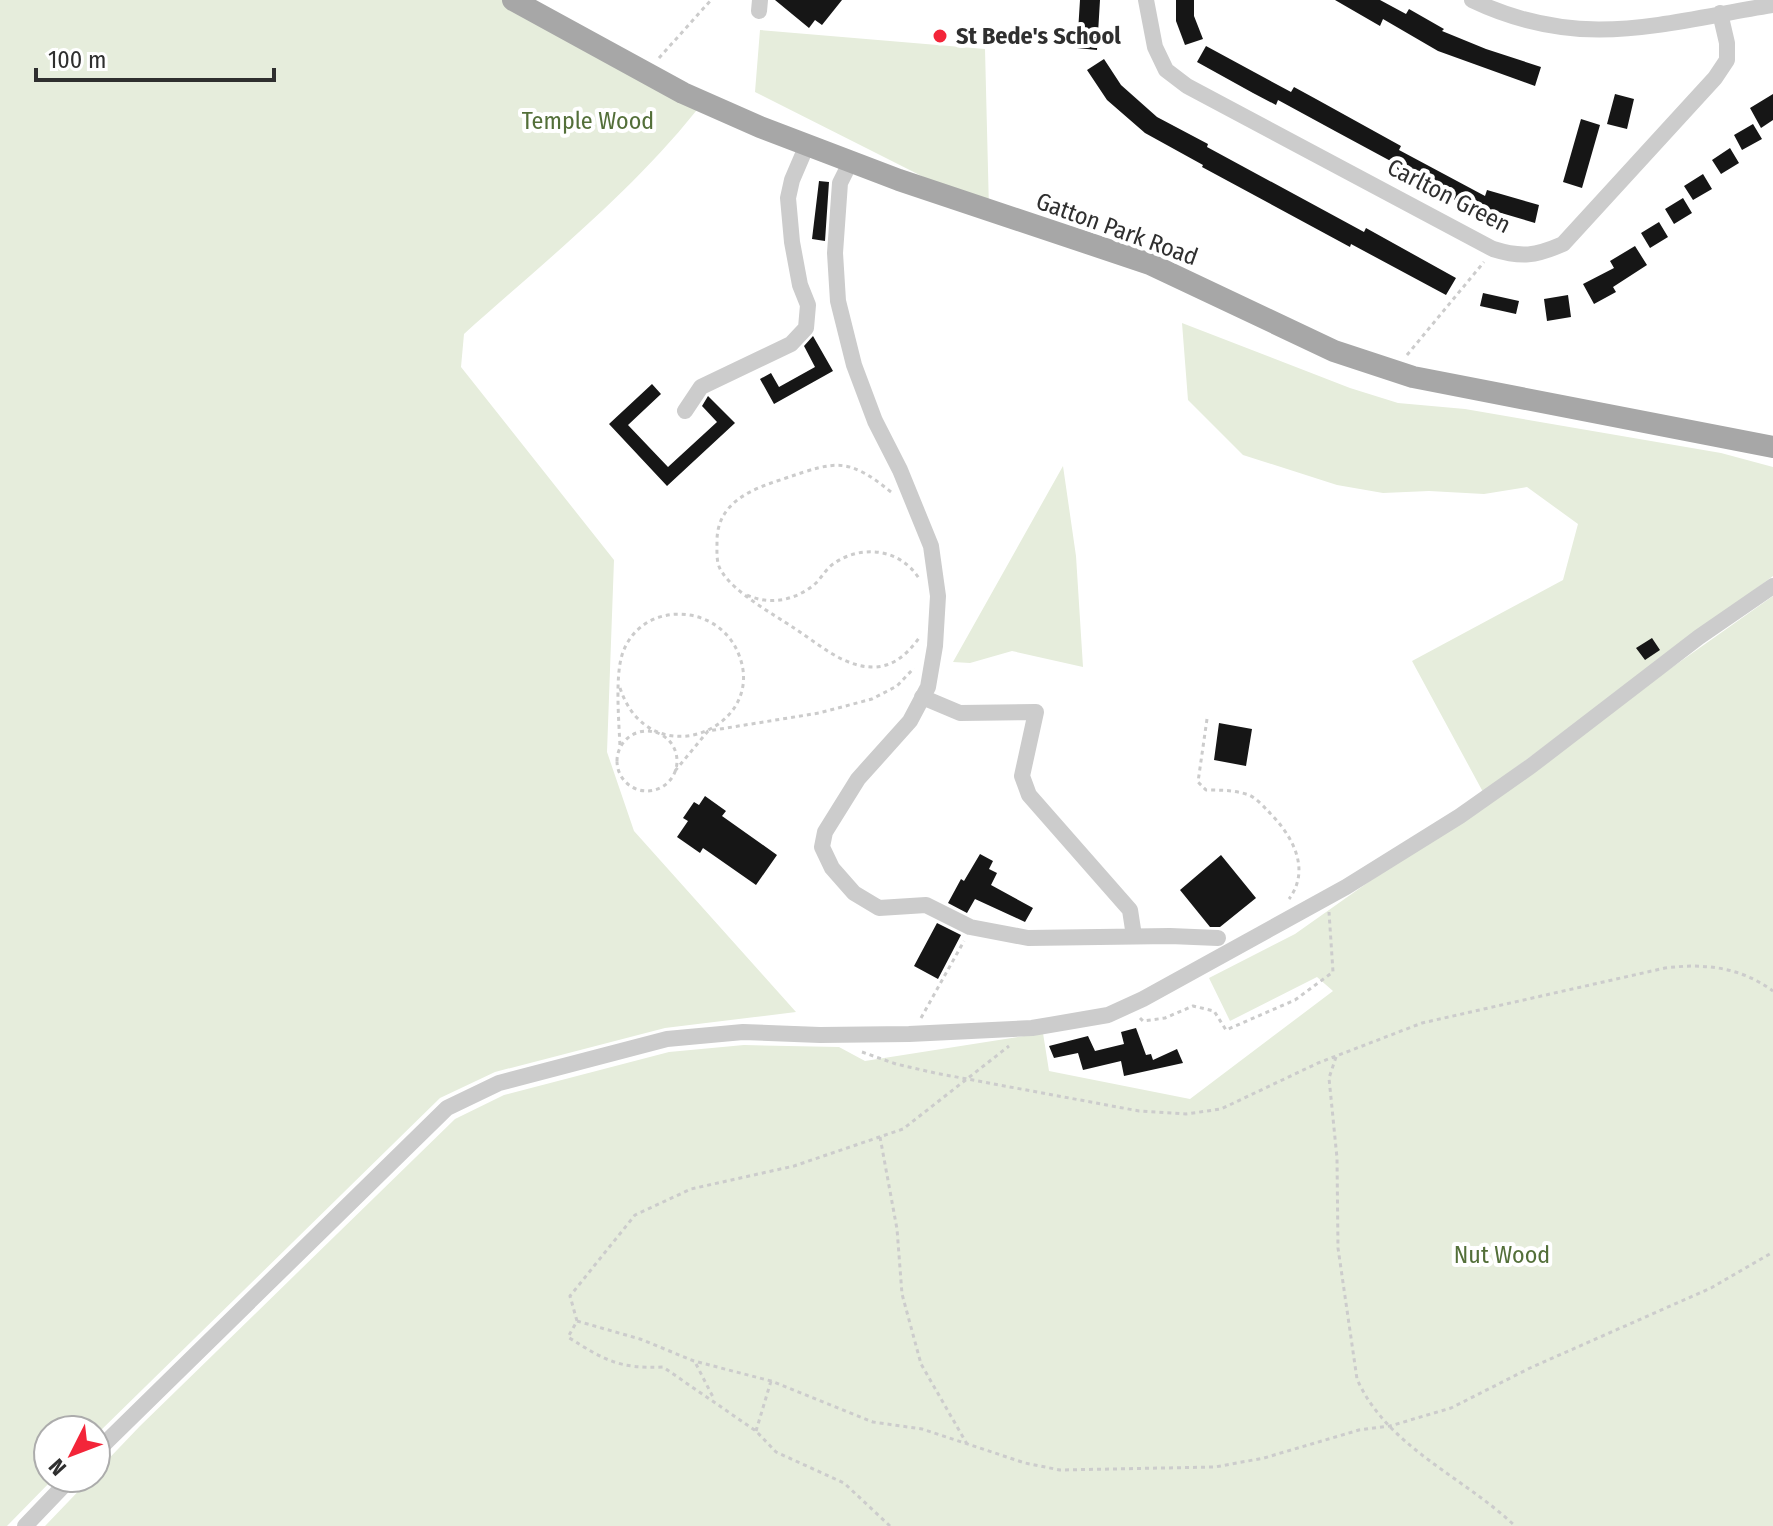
<svg xmlns="http://www.w3.org/2000/svg" width="1773" height="1526" viewBox="0 0 1773 1526" font-family="'Fira Sans Condensed',sans-serif">
	<style>
		.green { fill: #e6eddc }
		.building { fill: #161616 }
		.lines { fill: none; stroke-linecap: round; stroke-linejoin: round }
		.path { stroke: #ccc; stroke-width: 3; stroke-dasharray: 4 4; stroke-linecap: butt }
		.minor { stroke: #ccc; stroke-width: 16 }
		.major { stroke: #a7a7a7; stroke-width: 22 }
		.poi-dot { fill: #f32539; stroke: #fff; stroke-width: 3 }
		.labels { text-anchor: middle; stroke-width: 8; stroke-linejoin: round; paint-order: stroke }
		.poi-label { font-size: 24px; font-weight: bold; fill: #2f2f2f; stroke: #fff; text-anchor: start }
		.park-label { font-size: 24px; fill: #536f39; stroke: #fff }
		.street-label { font-size: 24px; fill: #2f2f2f; stroke: #fff }
	</style>
	<rect width="100%" height="100%" fill="#fff"/>
	<!-- green -->
	<path class="green" d="M 0,0 L 513,0 L 703,102 C 638,187 543,263 464,334 L 461,367 L 614,560 L 607,752 L 634,831 L 796,1012 L 665,1028 L 495,1072 L 440,1098 L 96,1435 L 96,1430 L 48,1430 L 48,1478 L 54,1478 L 7,1526 L 0,1526 Z
		M 760,30 L 985,49 L 989,210 L 755,92 Z
		M 1182,323 L 1350,388 L 1398,403 L 1465,409 L 1721,453 L 1773,467 L 1773,576 L 1483,792 L 1412,661 L 1563,580 L 1578,524 L 1527,487 L 1484,494 L 1429,491 L 1383,493 L 1337,485 L 1243,455 L 1188,400 Z
		M 1063,466 L 1076,556 L 1083,667 L 1012,651 L 970,663 L 953,662 Z
		M 1773,596 L 1773,1526 L 45,1526 L 91,1478 L 96,1478 L 96,1472 L 140,1426 L 455,1119 L 504,1095 L 669,1052 L 744,1045 L 839,1047 L 865,1061 L 1043,1033 L 1049,1071 L 1190,1099 L 1333,991 L 1317,977 L 1230,1021 L 1209,978 L 1295,934 Z"/>
	<!-- building -->
	<path class="building" d="M 775,0 L 842,0 L 822,25 L 815,20 L 809,28 Z
		M 1080,0 L 1100,0 L 1097,50 L 1077,48 Z
		M 1176,0 L 1194,0 L 1194,16 L 1203,39 L 1185,45 L 1176,21 Z
		M 1335,0 L 1380,0 L 1406,14 L 1409,9 L 1444,29 L 1442,31 L 1486,49 L 1541,67 L 1535,86 L 1438,51 L 1383,19 L 1380,26 Z
		M 1206,46 L 1291,92 L 1294,87 L 1316,99 L 1401,146 L 1399,150 L 1485,196 L 1487,190 L 1539,205 L 1535,223 L 1474,205 L 1472,209 L 1397,169 L 1398,165 L 1335,131 L 1278,100 L 1276,105 L 1253,93 L 1197,62 Z
		M 1104,59 L 1121,85 L 1157,117 L 1208,144 L 1207,147 L 1364,232 L 1366,228 L 1456,278 L 1446,295 L 1351,244 L 1350,247 L 1202,167 L 1203,165 L 1145,133 L 1107,100 L 1087,70 Z
		M 1615,94 L 1634,99 L 1627,129 L 1607,124 Z
		M 1773,94 L 1773,120 L 1761,128 L 1750,108 Z
		M 1581,119 L 1600,125 L 1582,188 L 1563,182 Z
		M 1753,124 L 1762,139 L 1742,150 L 1734,135 Z
		M 1730,148 L 1739,163 L 1721,174 L 1712,160 Z
		M 1703,174 L 1712,189 L 1693,200 L 1684,186 Z
		M 819,181 L 829,182 L 825,241 L 812,239 Z
		M 1683,198 L 1692,213 L 1674,224 L 1665,209 Z
		M 1659,222 L 1668,237 L 1650,248 L 1641,233 Z
		M 1635,246 L 1647,265 L 1613,287 L 1616,292 L 1594,304 L 1583,284 L 1614,268 L 1610,261 Z
		M 1483,293 L 1519,301 L 1516,314 L 1480,306 Z
		M 1568,295 L 1571,317 L 1547,321 L 1544,299 Z
		M 813,336 L 833,371 L 774,404 L 760,379 L 771,373 L 779,387 L 815,367 L 804,346 Z
		M 652,384 L 661,394 L 628,425 L 668,467 L 717,422 L 702,406 L 708,396 L 735,423 L 667,486 L 609,424 Z
		M 1652,638 L 1660,650 L 1645,660 L 1636,648 Z
		M 1219,723 L 1252,729 L 1246,766 L 1214,760 Z
		M 705,796 L 726,811 L 722,816 L 777,855 L 756,885 L 703,848 L 700,853 L 677,837 L 688,821 L 683,818 L 694,802 L 699,805 Z
		M 980,854 L 993,861 L 989,869 L 997,873 L 991,885 L 1033,908 L 1025,922 L 975,899 L 967,913 L 948,903 L 961,879 L 964,881 Z
		M 1221,855 L 1256,898 L 1220,927 L 1210,927 L 1180,890 Z
		M 937,923 L 961,935 L 938,979 L 914,966 Z
		M 1136,1028 L 1146,1055 L 1151,1054 L 1153,1060 L 1177,1049 L 1183,1063 L 1124,1076 L 1121,1061 L 1083,1070 L 1078,1053 L 1054,1058 L 1049,1046 L 1088,1036 L 1095,1051 L 1124,1044 L 1121,1032 Z"/>
	<g class="lines">
		<!-- path -->
		<path class="path" d="M 659,58 L 711,0
			M 1407,355 L 1484,262
			M 891,492 C 848,457 836,461 786,478 C 752,489 716,502 717,543 C 717,553 716,564 722,572 C 735,593 773,614 794,628 C 819,644 844,668 875,667 C 895,666 908,653 919,638
			M 747,595 C 770,606 797,600 816,583 C 822,577 826,569 833,564 C 861,544 901,548 920,580
			M 620,688 C 650,778 768,728 739,655 C 719,602 640,599 622,655 C 615,678 619,722 620,747
			M 1207,719 L 1198,782 L 1206,790 C 1221,790 1235,790 1249,795 C 1256,798 1263,806 1268,811 C 1291,834 1312,868 1289,899
			M617 761a30 30 0 1 1 60 0a30 30 0 1 1-60 0Z
			M 675,771 L 708,731 L 819,713 L 872,699 L 897,686 L 914,668
			M 921,1018 L 964,941
			M 1140,1018 L 1143,1021 L 1165,1018 L 1193,1006 L 1214,1011 L 1226,1030 L 1295,1000 L 1333,972 L 1329,912
			M 862,1052 L 896,1064 L 935,1073 L 1139,1111 L 1186,1114 L 1221,1109 L 1318,1063 L 1422,1023 L 1665,968 C 1705,963 1740,967 1773,991
			M 1336,1057 L 1329,1078 L 1337,1158 L 1338,1248 L 1357,1379 C 1387,1447 1464,1477 1515,1526
			M 880,1137 L 897,1229 L 902,1294 L 921,1364 L 967,1444
			M 577,1321 L 640,1339 L 694,1361 L 771,1381 L 873,1422 L 922,1429 L 1025,1463 L 1060,1470 L 1215,1467 L 1264,1458 L 1359,1430 L 1390,1426 L 1451,1408 L 1530,1368 L 1711,1288 L 1773,1252
			M 696,1364 L 714,1399
			M 756,1431 L 771,1381
			M 890,1526 L 844,1483 L 776,1452 L 756,1431 L 663,1367 C 619,1369 604,1360 568,1337 L 577,1321 L 570,1296 L 635,1215 L 691,1189 L 794,1166 L 903,1129 L 1009,1046"/>
		<!-- minor -->
		<path class="minor" d="M 1146,0 L 1155,47 L 1166,70 L 1187,86 L 1493,249 C 1522,258 1535,256 1563,244 L 1715,78 L 1727,60 L 1727,43 L 1720,13
			M 1472,0 C 1581,52 1662,23 1773,5
			M 759,11 L 760,0
			M 851,161 L 840,183 L 835,253 L 838,301 L 854,365 L 875,421 L 900,470 L 931,546 L 938,596 L 935,646 L 928,687 L 910,721 L 858,779 L 825,832 L 822,847 L 832,868 L 854,893 L 879,908 L 926,905 L 970,927 L 1028,938 L 1170,936 L 1218,938
			M 685,411 L 701,387 L 791,344 L 806,328 L 808,305 L 800,285 L 792,242 L 788,198 L 792,180 L 807,145
			M 922,697 L 960,713 L 1036,712 L 1022,776 L 1029,795 L 1130,910 L 1134,936
			M 96,1452 L 447,1108 L 499,1083 L 667,1039 L 743,1032 L 820,1035 L 909,1034 L 1032,1028 L 1108,1015 L 1143,999 L 1346,887 L 1460,816 L 1531,766 L 1699,637 L 1773,586
			M 25,1526 L 71,1478"/>
		<!-- major -->
		<path class="major" d="M 513,0 L 683,93 L 760,127 L 899,180 L 1150,264 L 1334,351 L 1413,377 L 1773,447"/>
	</g>
	<!-- markers -->
	<circle class="poi-dot" cx="940" cy="36" r="8"/>
	<g class="labels">
		<!-- poi labels -->
		<g class="poi-label">
			<text x="956" y="44">St Bede's School</text>
		</g>
		<!-- park labels -->
		<g class="park-label">
			<text x="588" y="129">Temple Wood</text>
			<text x="1502" y="1263">Nut Wood</text>
		</g>
		<!-- street labels -->
		<g class="street-label">
			<text transform="translate(1449 196) rotate(27)" y="8">Carlton Green</text>
			<text transform="translate(1117 229) rotate(20)" y="8">Gatton Park Road</text>
		</g>
	</g>
	<!-- north arrow -->
	<g transform="translate(72 1454) rotate(228)"><circle r="38" fill="#ffffff" stroke="#acacac" stroke-width="2"/>
	<path d="M0-6L14 30L0 20L-14 30Z" fill="#f32539"/>
	<text y="-12" font-size="22" font-weight="bold" text-anchor="middle" fill="#2f2f2f">N</text>
	</g>
	<!-- scale -->
	<path d="M36 68v12h238v-12" fill="none" stroke="#2f2f2f" stroke-width="4"/>
	<text x="48" y="68" font-size="24" fill="#2f2f2f" stroke="#ffffff" stroke-width="6" paint-order="stroke">100 m</text>
</svg>
